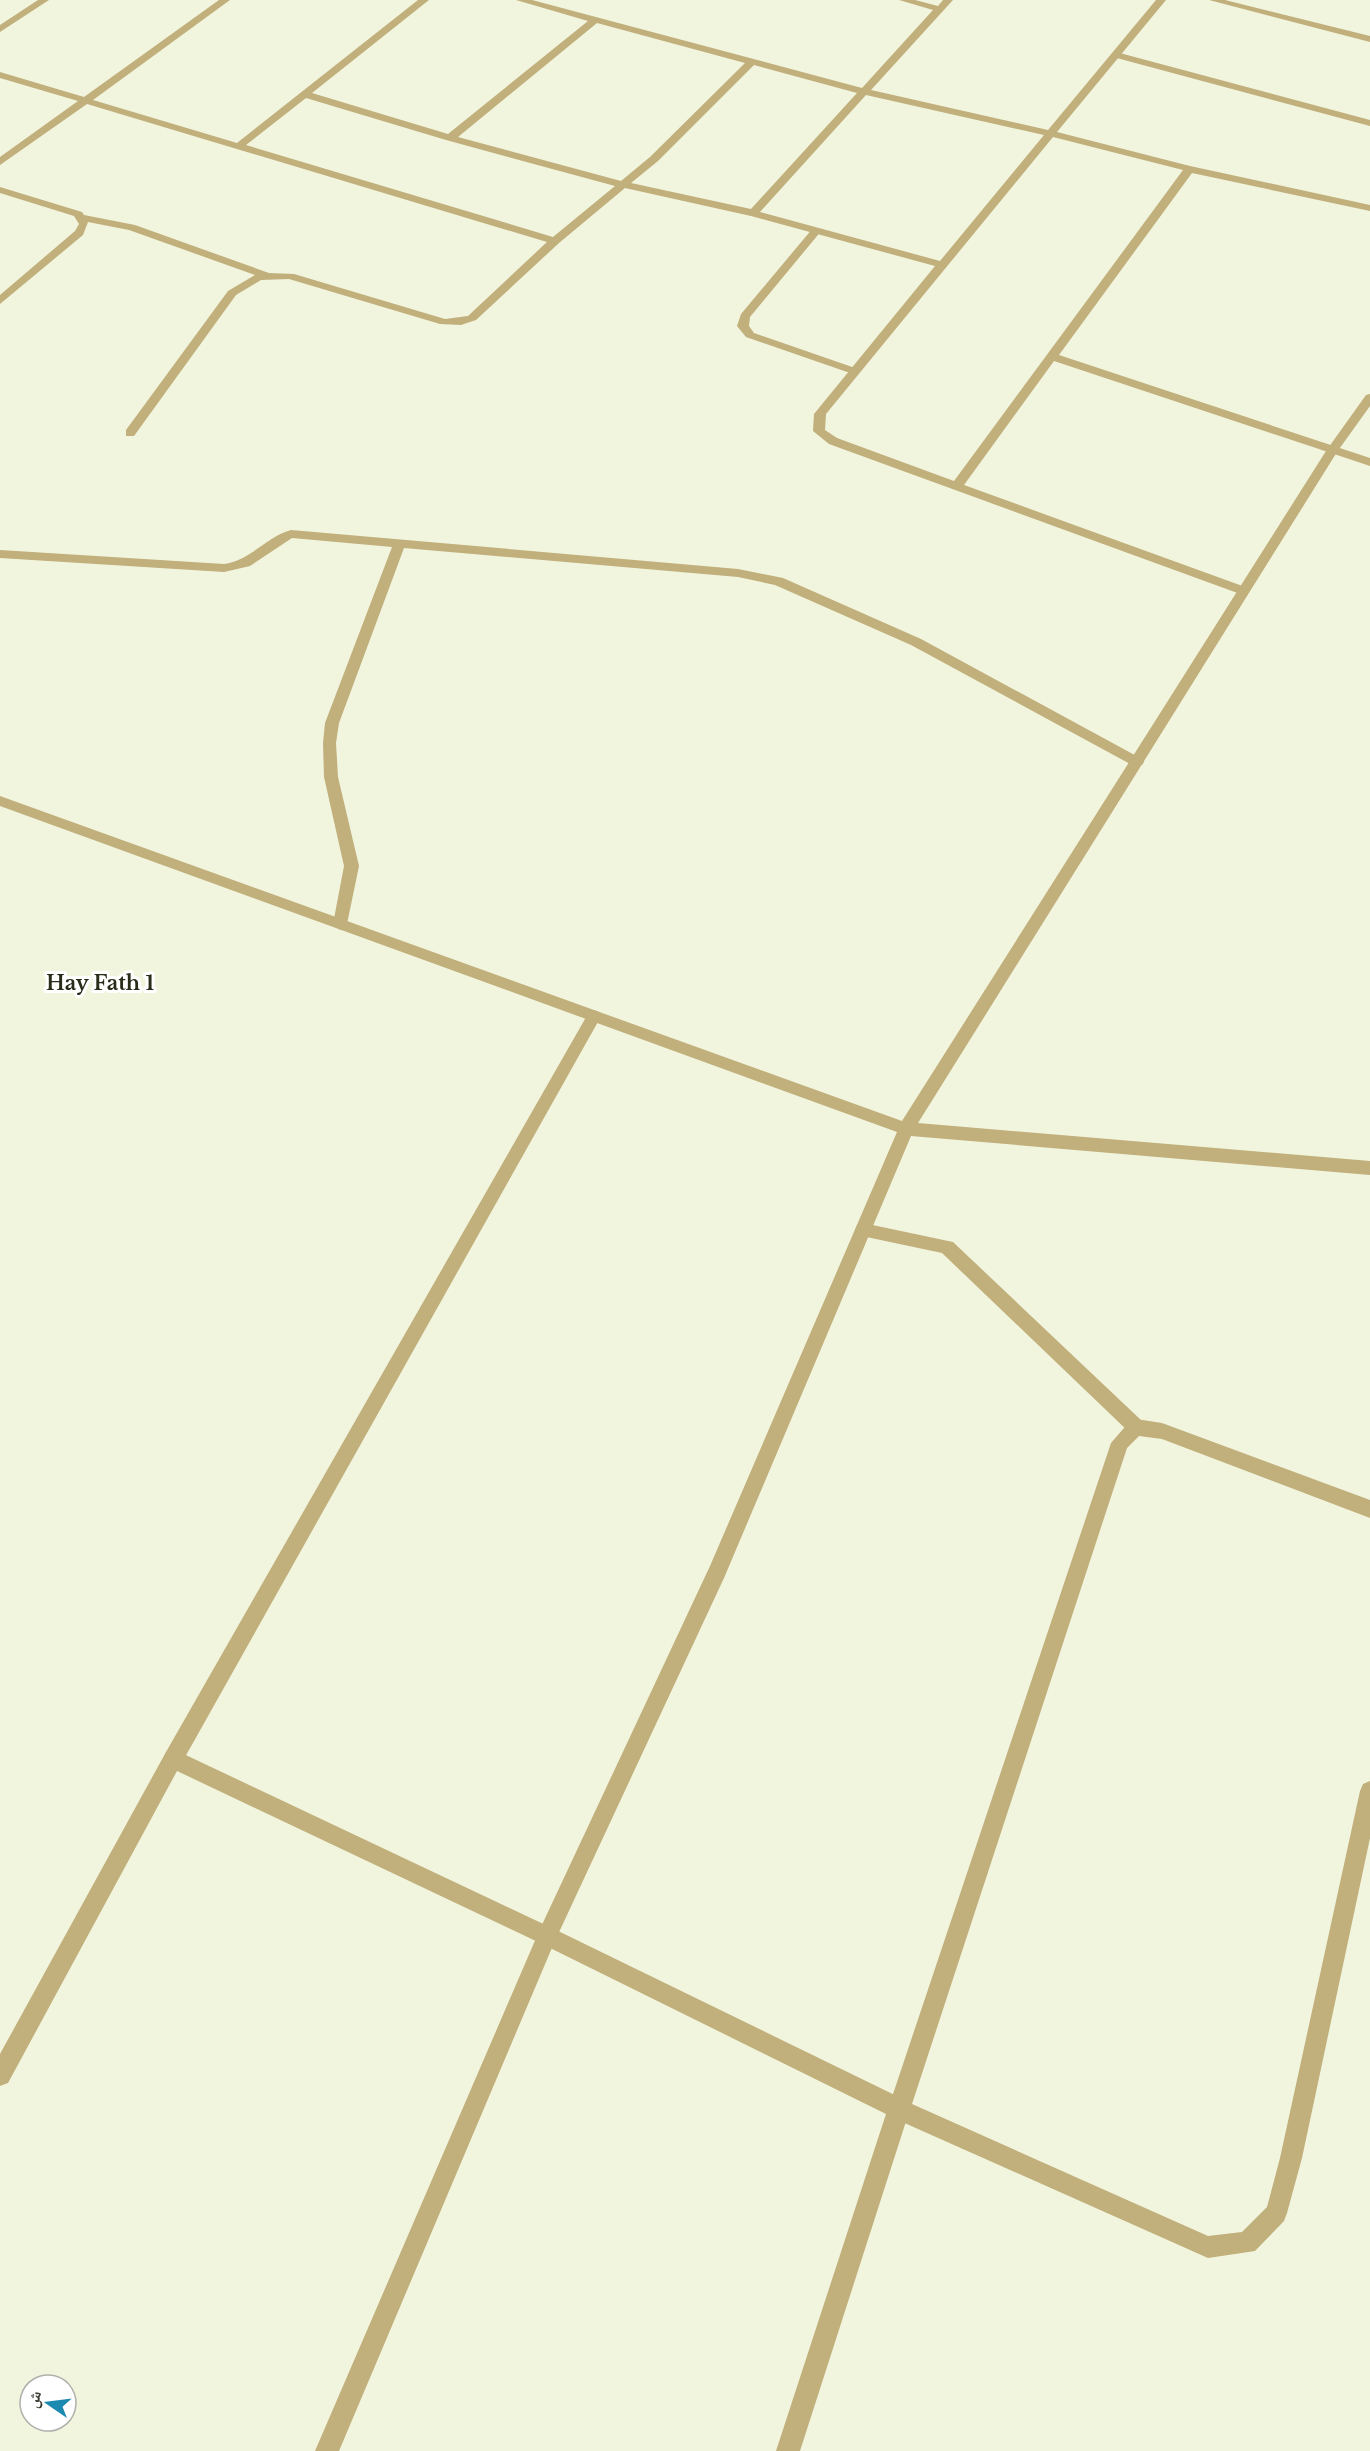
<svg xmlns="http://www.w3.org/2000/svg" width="1370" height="2451" viewBox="0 0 1370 2451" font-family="'Libre Baskerville','Noto Naskh Arabic',serif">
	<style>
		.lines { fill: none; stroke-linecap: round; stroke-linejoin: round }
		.service { fill: #c1af7c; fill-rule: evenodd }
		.minor { fill: #c1af7c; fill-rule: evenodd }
		.tertiary { fill: #c1af7c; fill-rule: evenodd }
		.labels { text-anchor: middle; stroke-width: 6; stroke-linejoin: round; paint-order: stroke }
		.quarter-label { font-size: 20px; font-weight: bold; fill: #2a2c1a; stroke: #fff }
	</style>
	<rect width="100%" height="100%" fill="#f1f5dd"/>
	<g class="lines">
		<!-- service -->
		<path class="service" d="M 1116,52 L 1370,120 L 1370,126 L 1113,57 L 1111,55 Z
			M 813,228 L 822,230 L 750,317 L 749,326 L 754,333 L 858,369 L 858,373 L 850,373 L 746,337 L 737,326 L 741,314 Z
			M 291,530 L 738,569 L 783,578 L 921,639 L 1142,759 L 1144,762 L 1142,765 L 1132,765 L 911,645 L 775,585 L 738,577 L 404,548 L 339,723 L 336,743 L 338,777 L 359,866 L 347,924 L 340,930 L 333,924 L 344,866 L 324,777 L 323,743 L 325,723 L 392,547 L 292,538 L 250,566 L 224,572 L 0,558 L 0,550 L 224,564 C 251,560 266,537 291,530 Z
			M 594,1010 L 599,1012 L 602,1016 L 599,1020 L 180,1766 L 173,1769 L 166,1766 L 163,1759 L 166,1752 L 589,1012 Z
			M 1136,1419 L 1162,1423 L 1370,1500 L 1370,1518 L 1162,1439 L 1139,1436 L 1127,1448 L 912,2104 L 1208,2236 L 1242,2232 L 1267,2207 L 1280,2158 L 1360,1791 L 1363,1784 L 1370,1781 L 1370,1838 L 1302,2158 L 1287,2213 L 1284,2221 L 1255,2251 L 1208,2258 L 891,2117 L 888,2109 L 1111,1443 L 1130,1421 Z"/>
		<!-- minor -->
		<path class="minor" d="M 38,0 L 49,0 L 0,32 L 0,25 Z
			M 219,0 L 230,0 L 93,100 L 237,143 L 418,0 L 429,0 L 312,93 L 448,134 L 588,21 L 516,0 L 532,0 L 862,88 L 933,10 L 899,0 L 915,0 L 938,6 L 943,0 L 953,0 L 871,90 L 1048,130 L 1156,0 L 1166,0 L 1057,132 L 1190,166 L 1370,205 L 1370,211 L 1192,173 L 1059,355 L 1370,458 L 1370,466 L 1054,361 L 964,485 L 1248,588 L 1249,591 L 1243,595 L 829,444 L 813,431 L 814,414 L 935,266 L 751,216 L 625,188 L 559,243 L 476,320 L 461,325 L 440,324 L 289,279 L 261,280 L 236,295 L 134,436 L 126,436 L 126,430 L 228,291 L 255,275 L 129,230 L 88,222 L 83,235 L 0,304 L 0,295 L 75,231 L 79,224 L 74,216 L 0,193 L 0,187 L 82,212 L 84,215 L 135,225 L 269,273 L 294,274 L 445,319 L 468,316 L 547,242 L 87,104 L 0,165 L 0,157 L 78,101 L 0,78 L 0,72 L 84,97 ZM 597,23 L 745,63 L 650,157 L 621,181 L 458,137 ZM 754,65 L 857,93 L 751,209 L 631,183 L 658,161 ZM 866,95 L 1044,135 L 940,261 L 760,212 ZM 306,98 L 446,140 L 615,186 L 553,237 L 246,145 ZM 1053,137 L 1183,170 L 954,481 L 837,438 L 825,430 L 826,414 Z
			M 1209,0 L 1225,0 L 1370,36 L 1370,42 Z
			M 863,1223 L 953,1242 L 1142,1421 L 1145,1427 L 1142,1433 L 1136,1435 L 1130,1433 L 942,1253 L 857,1235 L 855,1230 L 857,1225 Z
			M 173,1749 L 554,1929 L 907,2101 L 910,2109 L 800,2451 L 776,2451 L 886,2114 L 540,1943 L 177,1771 L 8,2083 L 0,2086 L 0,2054 L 166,1752 Z"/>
		<!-- tertiary -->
		<path class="tertiary" d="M 1370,394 L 1370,406 L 1337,452 L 918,1123 L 1370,1161 L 1370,1175 L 911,1136 L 724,1578 L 554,1943 L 339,2451 L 315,2451 L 540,1929 L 710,1566 L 897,1132 L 0,806 L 0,796 L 902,1121 L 1326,451 L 1366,395 Z"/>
	</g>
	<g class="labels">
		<!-- quarter labels -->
		<g class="quarter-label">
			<text x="100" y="990">Hay Fath 1</text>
		</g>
	</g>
	<!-- north arrow -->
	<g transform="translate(48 2403) rotate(284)"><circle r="28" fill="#ffffff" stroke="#b0b1ad" stroke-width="1.5"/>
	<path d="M0-4.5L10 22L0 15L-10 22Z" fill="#1c89b0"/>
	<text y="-9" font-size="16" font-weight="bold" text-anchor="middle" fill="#3a3b32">ش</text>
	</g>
</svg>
